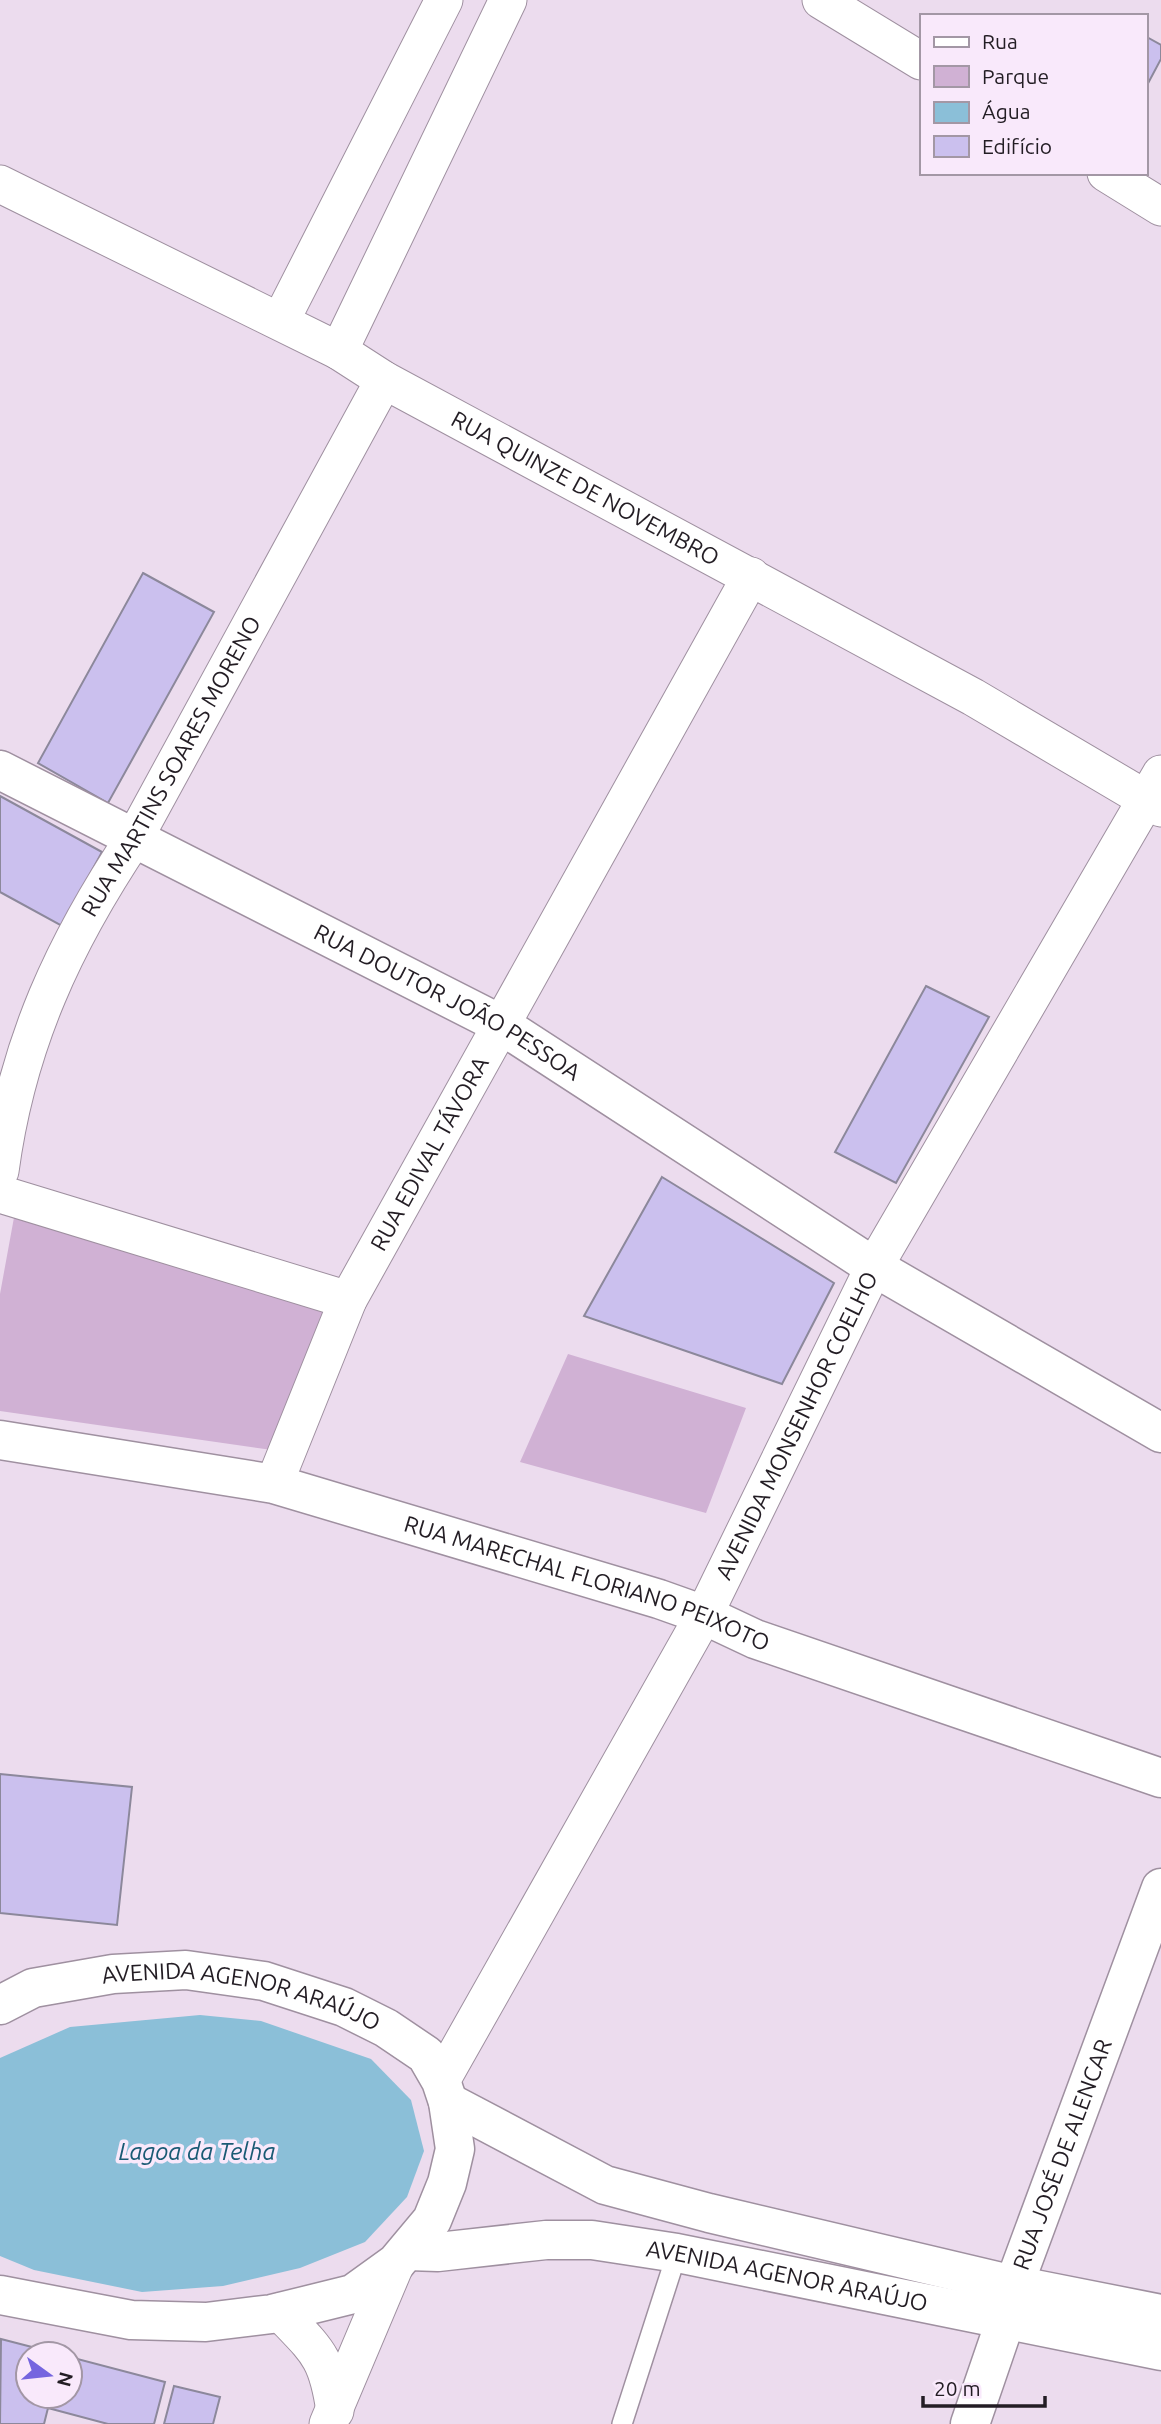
<svg xmlns="http://www.w3.org/2000/svg" width="1161" height="2424" viewBox="0 0 1161 2424" font-family="Ubuntu,sans-serif">
	<style>
		.green { fill: #d0b1d4 }
		.water { fill: #8bbfd8 }
		.building { fill: #cbc0ee; stroke: #8c889b; stroke-width: 2 }
		.lines { fill: none; stroke-linecap: round; stroke-linejoin: round }
		.lane-casing { stroke: #9f90a0; stroke-width: 22 }
		.street-casing { stroke: #9f90a0; stroke-width: 39 }
		.secondary-casing { stroke: #9f90a0; stroke-width: 41 }
		.lane { stroke: #fff; stroke-width: 19 }
		.street { stroke: #fff; stroke-width: 37 }
		.secondary { stroke: #fff; stroke-width: 38 }
		.labels { text-anchor: middle; stroke-width: 7; stroke-linejoin: round; paint-order: stroke }
		.street-label { font-size: 23px; fill: #231d24; stroke: #f9e9fb }
		.water-label { font-size: 24px; font-style: italic; fill: #195a74; stroke: #f9e9fb }
	</style>
	<rect width="100%" height="100%" fill="#ecdcee"/>
	<!-- green -->
	<path class="green" d="M 15,1212 L 327,1304 L 272,1450 L 0,1411 L 0,1294 Z
		M 568,1354 L 746,1408 L 706,1513 L 520,1462 Z"/>
	<!-- water -->
	<path class="water" d="M 200,2015 L 261,2021 L 371,2059 L 411,2100 L 424,2151 L 407,2197 L 365,2242 L 300,2268 L 223,2286 L 142,2292 L 34,2270 L 0,2256 L 0,2058 L 70,2027 Z"/>
	<!-- building -->
	<path class="building" d="M 1145,36 L 1161,45 L 1161,59 L 1145,89 Z
		M 143,573 L 214,612 L 108,803 L 38,763 Z
		M 0,796 L 102,852 L 62,926 L 0,892 Z
		M 926,986 L 989,1017 L 896,1183 L 835,1152 Z
		M 662,1177 L 834,1283 L 782,1384 L 584,1316 Z
		M 0,1774 L 132,1787 L 117,1925 L 0,1913 Z
		M 1,2339 L 59,2354 L 28,2354 L 28,2396 L 70,2396 L 70,2357 L 165,2382 L 154,2424 L 108,2424 L 48,2408 L 44,2424 L 0,2424 Z
		M 174,2386 L 220,2397 L 213,2424 L 164,2424 Z"/>
	<g class="lines">
		<defs>
			<path id="lane" d="M 622,2424 L 677,2253"/>
			<g id="street">
				<path d="M 821,0 L 921,61"/>
				<path d="M 1106,173 L 1161,207"/>
				<path id="s1" d="M 0,184 L 339,351 L 384,380 L 973,697 L 1161,808"/>
				<path d="M 281,320 L 444,0"/>
				<path d="M 339,351 L 508,0"/>
				<path id="s2" d="M 0,1171 C 17,1044 64,943 135,837 L 384,380"/>
				<path d="M 0,1194 L 348,1300"/>
				<path id="s3" d="M 274,1484 L 348,1300 L 751,576"/>
				<path id="s4" d="M 441,2081 L 704,1615 L 874,1267 L 1161,774"/>
				<path d="M 280,2312 C 317,2351 327,2356 335,2411"/>
				<path d="M 328,2424 L 396,2263"/>
			</g>
			<g id="secondary">
				<path id="s5" d="M 0,770 L 500,1024 L 874,1267 L 1161,1433"/>
				<path id="s6" d="M 0,1440 L 274,1484 L 659,1599 L 704,1615 L 755,1639 L 1161,1778"/>
				<path id="s7" d="M 0,2005 L 33,1988 L 113,1974 L 186,1970 L 264,1981 L 344,2007 L 386,2028 L 426,2055 L 441,2081 L 448,2102 L 455,2149 L 447,2183 L 432,2220 L 396,2263 L 353,2294 L 272,2314 L 206,2322 L 131,2320 L 0,2295"/>
				<path d="M 448,2102 L 605,2185 L 709,2213 L 1014,2285 L 1161,2314"/>
				<path id="s8" d="M 408,2251 L 438,2252 L 546,2240 L 592,2240 L 677,2253 L 1161,2351"/>
				<path id="s9" d="M 970,2424 L 1005,2322 L 1014,2285 L 1161,1888"/>
			</g>
		</defs>
		<!-- lane casing -->
		<use href="#lane" class="lane-casing"/>
		<!-- street casing -->
		<use href="#street" class="street-casing"/>
		<!-- secondary casing -->
		<use href="#secondary" class="secondary-casing"/>
		<!-- lane -->
		<use href="#lane" class="lane"/>
		<!-- street -->
		<use href="#street" class="street"/>
		<!-- secondary -->
		<use href="#secondary" class="secondary"/>
	</g>
	<g class="labels">
		<!-- street labels -->
		<g class="street-label">
			<text dy="8" stroke="none"><textPath href="#s1" startOffset="660">RUA QUINZE DE NOVEMBRO</textPath></text>
			<text dy="8" stroke="none"><textPath href="#s2" startOffset="443">RUA MARTINS SOARES MORENO</textPath></text>
			<text dy="8" stroke="none"><textPath href="#s5" startOffset="504">RUA DOUTOR JOÃO PESSOA</textPath></text>
			<text dy="8" stroke="none"><textPath href="#s3" startOffset="366">RUA EDIVAL TÁVORA</textPath></text>
			<text dy="8" stroke="none"><textPath href="#s4" startOffset="746">AVENIDA MONSENHOR COELHO</textPath></text>
			<text dy="8" stroke="none"><textPath href="#s6" startOffset="606">RUA MARECHAL FLORIANO PEIXOTO</textPath></text>
			<text dy="8" stroke="none"><textPath href="#s7" startOffset="250">AVENIDA AGENOR ARAÚJO</textPath></text>
			<text dy="8" stroke="none"><textPath href="#s9" startOffset="285">RUA JOSÉ DE ALENCAR</textPath></text>
			<text dy="8" stroke="none"><textPath href="#s8" startOffset="383">AVENIDA AGENOR ARAÚJO</textPath></text>
		</g>
		<!-- water labels -->
		<g class="water-label">
			<text x="197" y="2160">Lagoa da Telha</text>
		</g>
	</g>
	<!-- legend -->
	<rect x="920" y="14" width="228" height="161" fill="#f9e9fb" stroke="#a397a5" stroke-width="2"/>
	<rect x="934" y="37" width="35" height="10" fill="#ffffff" stroke="#a397a5" stroke-width="2"/>
	<text x="982" y="49" font-size="21" fill="#231d24">Rua</text>
	<rect x="934" y="66" width="35" height="21" fill="#d0b1d4" stroke="#a397a5" stroke-width="2"/>
	<text x="982" y="84" font-size="21" fill="#231d24">Parque</text>
	<rect x="934" y="102" width="35" height="21" fill="#8bbfd8" stroke="#a397a5" stroke-width="2"/>
	<text x="982" y="119" font-size="21" fill="#231d24">Água</text>
	<rect x="934" y="136" width="35" height="21" fill="#cbc0ee" stroke="#a397a5" stroke-width="2"/>
	<text x="982" y="154" font-size="21" fill="#231d24">Edifício</text>
	<!-- north arrow -->
	<g transform="translate(49 2375) rotate(105)"><circle r="33" fill="#f9e9fb" stroke="#a397a5" stroke-width="2"/>
	<path d="M0-5L12 26L0 18L-12 26Z" fill="#7565df"/>
	<text y="-10" font-size="19" font-weight="bold" text-anchor="middle" fill="#231d24">N</text>
	</g>
	<!-- scale -->
	<path d="M923 2396v10h122v-10" fill="none" stroke="#231d24" stroke-width="3.5"/>
	<text x="934" y="2396" font-size="21" fill="#231d24" stroke="#f9e9fb" stroke-width="5" paint-order="stroke">20 m</text>
</svg>
